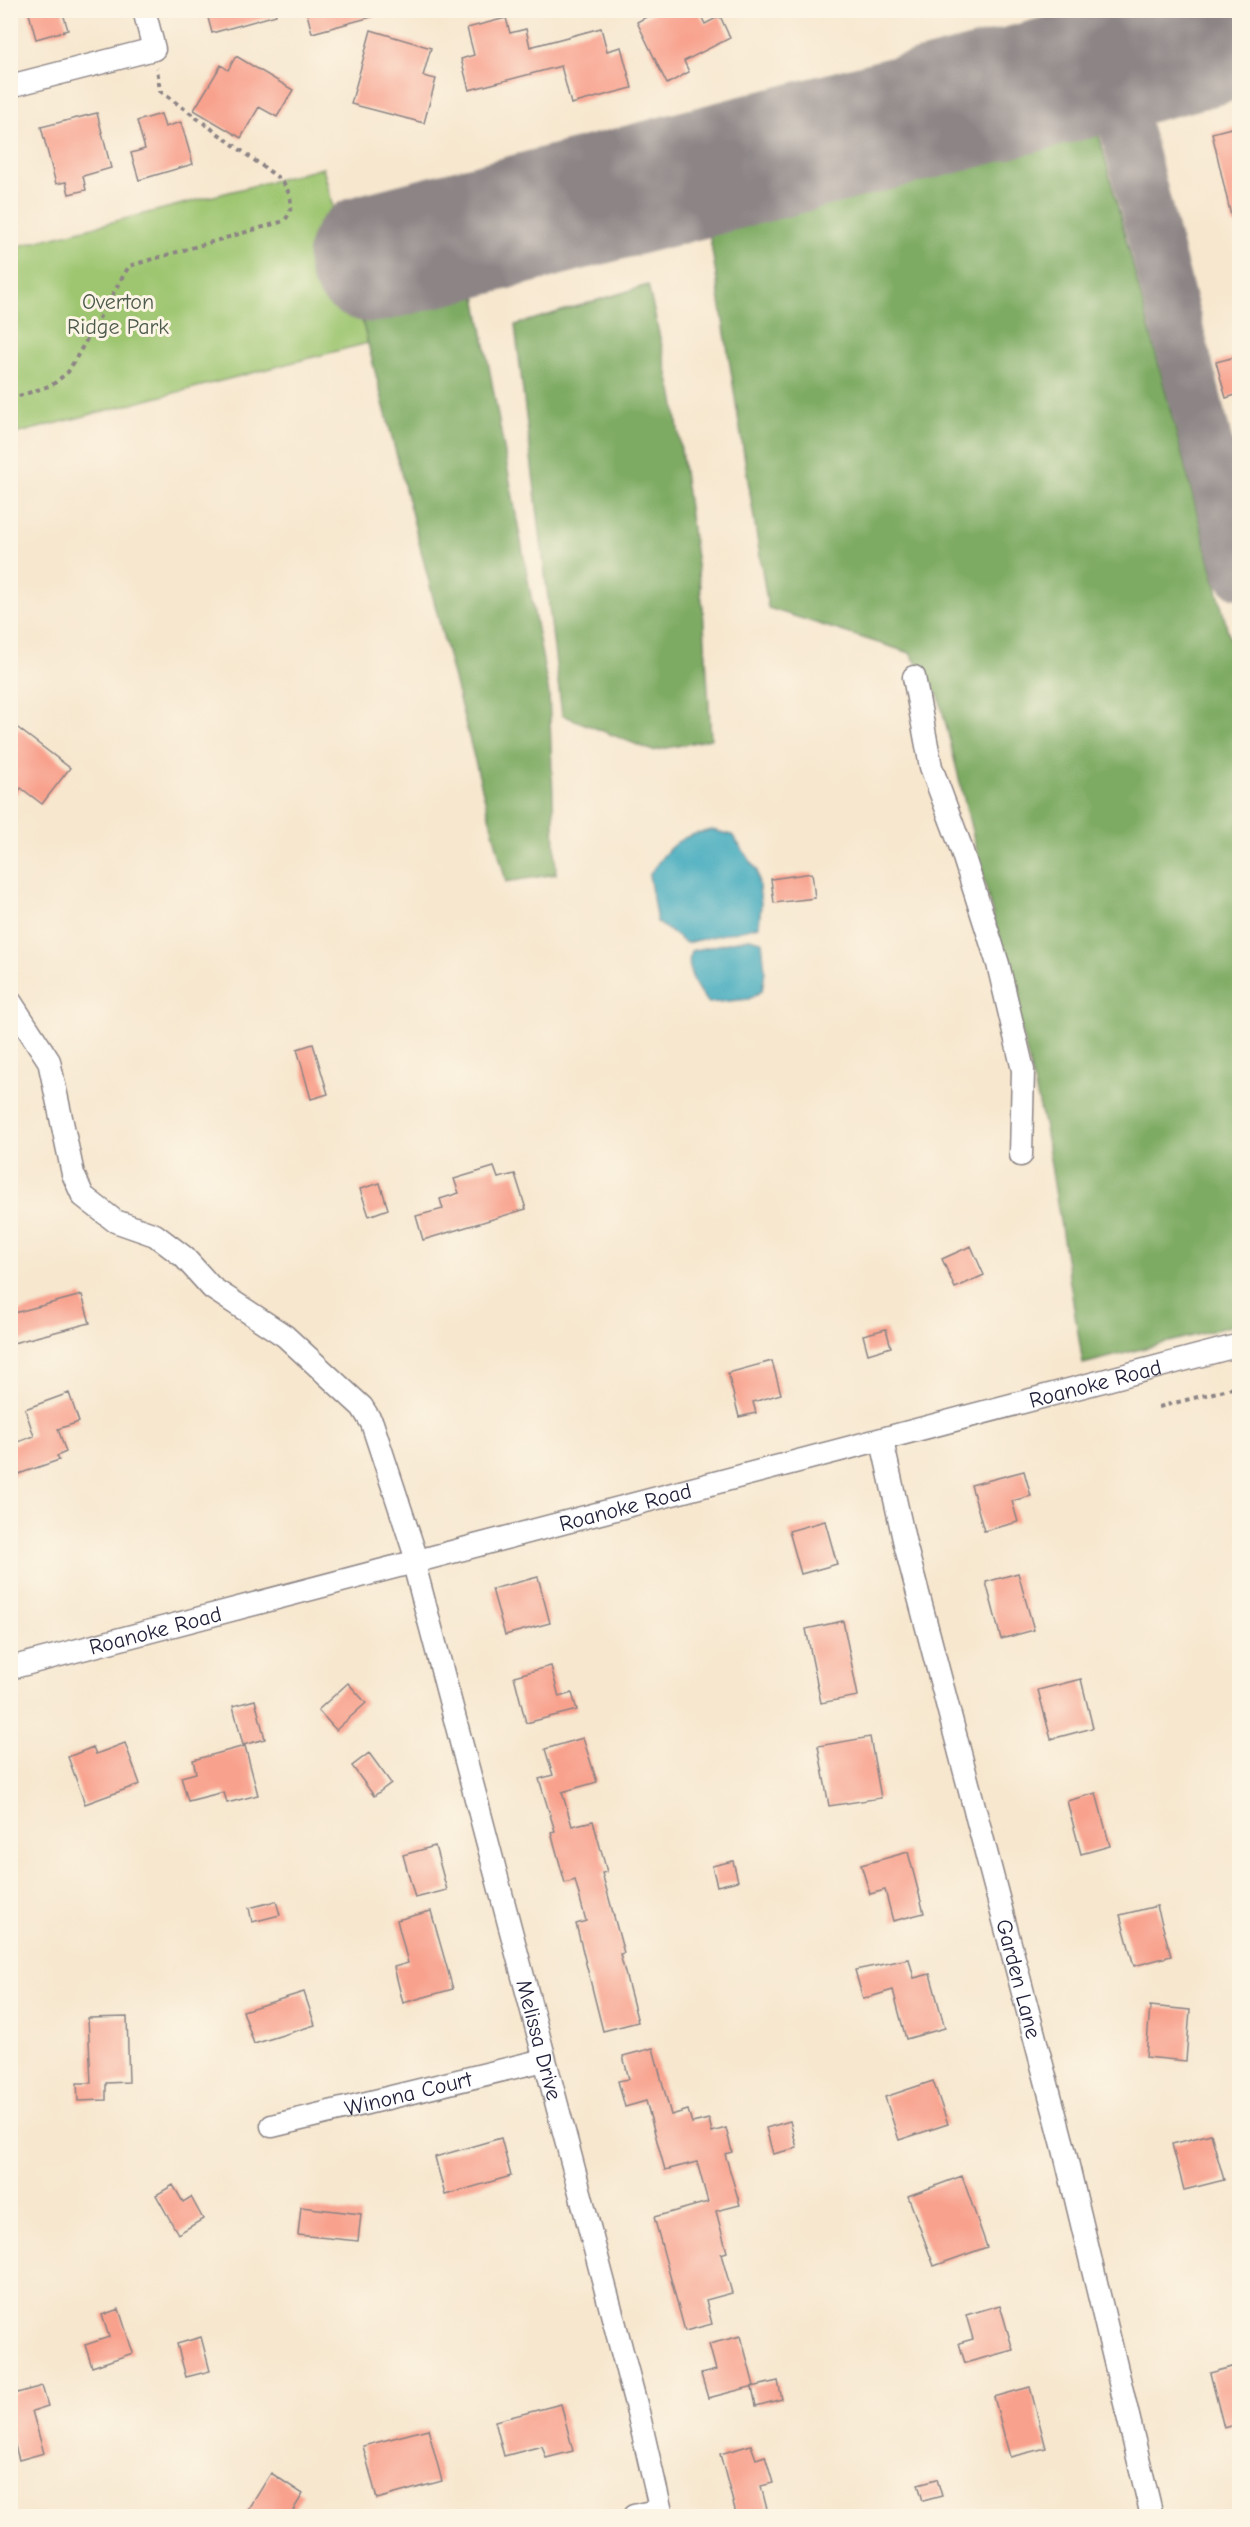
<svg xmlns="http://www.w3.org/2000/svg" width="1250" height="2527" viewBox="0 0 1250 2527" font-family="'Comic Neue',sans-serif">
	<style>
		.green { fill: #9ec671; stroke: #607456; stroke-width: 1.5 }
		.forest { fill: #7eab63; stroke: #50664f; stroke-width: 1.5 }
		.water { fill: #3ea9bd; stroke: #30667c; stroke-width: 1.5 }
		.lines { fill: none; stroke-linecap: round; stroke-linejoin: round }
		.taxiway { stroke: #8c8485; stroke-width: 52 }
		.runway { stroke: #8c8485; stroke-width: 129 }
		.building { fill: #f8a28e }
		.minor-casing { stroke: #8c8485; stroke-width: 25 }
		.path { stroke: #8c8485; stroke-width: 4; stroke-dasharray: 4.5 4.5; stroke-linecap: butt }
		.minor { stroke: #fff; stroke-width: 22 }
		.labels { text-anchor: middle; stroke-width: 6; stroke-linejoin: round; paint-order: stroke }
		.park-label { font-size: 22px; fill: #4d5b4e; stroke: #fcf5e5 }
		.street-label { font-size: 22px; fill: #22223b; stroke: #fcf5e5 }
	</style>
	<rect width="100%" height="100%" fill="#fcf5e5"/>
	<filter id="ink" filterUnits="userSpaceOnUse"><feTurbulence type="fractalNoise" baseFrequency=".0167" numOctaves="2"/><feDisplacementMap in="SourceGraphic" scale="12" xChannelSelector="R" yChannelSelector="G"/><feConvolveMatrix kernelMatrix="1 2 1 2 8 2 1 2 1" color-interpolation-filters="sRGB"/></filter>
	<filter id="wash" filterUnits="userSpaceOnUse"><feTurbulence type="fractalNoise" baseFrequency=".008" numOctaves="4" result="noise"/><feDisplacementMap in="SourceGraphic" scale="24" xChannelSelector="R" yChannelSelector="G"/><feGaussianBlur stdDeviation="1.35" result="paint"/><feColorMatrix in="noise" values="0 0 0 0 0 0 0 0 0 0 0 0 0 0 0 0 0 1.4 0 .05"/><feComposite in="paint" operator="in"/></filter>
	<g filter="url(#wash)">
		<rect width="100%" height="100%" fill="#f7e7cf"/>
		<!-- green -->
		<path class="green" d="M 323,168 L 368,343 L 11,435 L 11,248 Z"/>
		<!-- forest -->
		<path class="forest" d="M 1097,127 L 1239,674 L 1239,1324 L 1083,1364 L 1045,1128 L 939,697 L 910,653 L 768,608 L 707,218 Z
			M 472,274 L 549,694 L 556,874 L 506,882 L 357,301 Z
			M 648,285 L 674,400 L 703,608 L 711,739 L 653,751 L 562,715 L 515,325 Z"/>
		<!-- water -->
		<path class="water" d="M 712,830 L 732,835 L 757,870 L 761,904 L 759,926 L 686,943 L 657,922 L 649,875 C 670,846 676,836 712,830 Z
			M 750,938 L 762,941 L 765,971 L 762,991 L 749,999 L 709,1003 C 696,990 685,969 691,951 Z"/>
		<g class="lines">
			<!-- taxiway -->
			<path class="taxiway" d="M 1110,67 L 1240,573"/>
			<!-- runway -->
			<path class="runway" d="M 372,258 L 1240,33"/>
		</g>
		<g id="blocks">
			<!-- building -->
			<path class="building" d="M 28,10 L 62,10 L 68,30 L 36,39 Z
				M 206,10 L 275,10 L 276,15 L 212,33 Z
				M 306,10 L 378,10 L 379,15 L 312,33 Z
				M 659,10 L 698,10 L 705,24 L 720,16 L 730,38 L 684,61 L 689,72 L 667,84 L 637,22 Z
				M 506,18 L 510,33 L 526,29 L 530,47 L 601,28 L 607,51 L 621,47 L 632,88 L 571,104 L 561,66 L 469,90 L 461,59 L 474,55 L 467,28 Z
				M 371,30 L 431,48 L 423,76 L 436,79 L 424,123 L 351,104 Z
				M 236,56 L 293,90 L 277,117 L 259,107 L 241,138 L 194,110 L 221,65 L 228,70 Z
				M 97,113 L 111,168 L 83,176 L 86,190 L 69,194 L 66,182 L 56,184 L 41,127 Z
				M 161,114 L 165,127 L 181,122 L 193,164 L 139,180 L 131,153 L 145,149 L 137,121 Z
				M 1235,127 L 1239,148 L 1239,224 L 1233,225 L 1212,133 Z
				M 1239,356 L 1239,394 L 1226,398 L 1216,362 Z
				M 10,722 L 70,768 L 42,804 L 21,788 L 10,802 Z
				M 812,873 L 815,898 L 774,903 L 771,879 Z
				M 313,1044 L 328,1094 L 311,1099 L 297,1049 Z
				M 494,1167 L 498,1178 L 515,1174 L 526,1209 L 423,1240 L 416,1216 L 443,1209 L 440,1199 L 459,1193 L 454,1179 Z
				M 380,1183 L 388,1209 L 369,1216 L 360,1189 Z
				M 971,1246 L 984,1275 L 955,1288 L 942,1259 Z
				M 82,1295 L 90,1323 L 13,1343 L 10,1314 Z
				M 886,1329 L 891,1347 L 868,1354 L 863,1335 Z
				M 772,1361 L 781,1394 L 753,1402 L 756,1413 L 739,1417 L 728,1373 Z
				M 69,1393 L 79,1422 L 58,1429 L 66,1452 L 57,1456 L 59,1460 L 10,1477 L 10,1445 L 34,1436 L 25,1409 Z
				M 1024,1471 L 1031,1496 L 1012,1501 L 1018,1522 L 984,1531 L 971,1485 Z
				M 825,1521 L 837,1564 L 801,1574 L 789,1531 Z
				M 1018,1573 L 1034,1630 L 1001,1639 L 986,1582 Z
				M 538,1577 L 550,1623 L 505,1635 L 492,1589 Z
				M 843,1621 L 858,1696 L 821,1703 L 806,1629 Z
				M 551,1666 L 559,1697 L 572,1693 L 577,1710 L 526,1723 L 514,1676 Z
				M 1081,1679 L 1093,1728 L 1051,1739 L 1038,1690 Z
				M 348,1683 L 366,1703 L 336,1730 L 318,1710 Z
				M 255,1700 L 265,1739 L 243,1745 L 233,1706 Z
				M 870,1737 L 881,1798 L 829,1806 L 818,1746 Z
				M 583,1738 L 597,1782 L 562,1792 L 572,1826 L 593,1821 L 607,1872 L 602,1873 L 624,1953 L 620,1954 L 638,2022 L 603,2031 L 576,1924 L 586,1921 L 575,1880 L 565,1883 L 551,1832 L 555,1831 L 539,1779 L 553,1775 L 545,1749 Z
				M 125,1743 L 140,1784 L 85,1804 L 68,1757 L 93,1747 L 96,1754 Z
				M 245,1746 L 258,1795 L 227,1803 L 224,1792 L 188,1801 L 181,1777 L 196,1773 L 193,1760 Z
				M 369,1753 L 391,1783 L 374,1796 L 352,1766 Z
				M 1096,1793 L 1110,1846 L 1081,1854 L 1067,1801 Z
				M 435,1846 L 447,1890 L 415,1898 L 403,1855 Z
				M 908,1852 L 924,1913 L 893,1921 L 885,1890 L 870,1894 L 861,1865 Z
				M 733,1861 L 738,1881 L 717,1886 L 712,1866 Z
				M 276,1901 L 280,1915 L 252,1922 L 249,1908 Z
				M 1157,1906 L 1171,1956 L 1134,1966 L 1120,1915 Z
				M 431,1911 L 453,1989 L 403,2003 L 394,1967 L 408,1963 L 397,1920 Z
				M 909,1959 L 914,1978 L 930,1974 L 945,2028 L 906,2039 L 893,1990 L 863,1999 L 855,1970 Z
				M 304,1992 L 315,2025 L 254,2044 L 243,2011 Z
				M 1150,2006 L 1190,2010 L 1186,2061 L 1146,2057 Z
				M 127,2017 L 129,2082 L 106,2083 L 106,2100 L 78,2101 L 77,2083 L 91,2083 L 88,2018 Z
				M 653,2048 L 671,2115 L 688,2110 L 692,2123 L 709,2119 L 712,2132 L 726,2128 L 732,2152 L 725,2154 L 740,2205 L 716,2211 L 727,2252 L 721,2254 L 732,2293 L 706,2300 L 712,2324 L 685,2331 L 654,2217 L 708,2202 L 697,2162 L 665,2170 L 646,2101 L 625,2107 L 618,2081 L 629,2079 L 623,2056 Z
				M 933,2081 L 948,2124 L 899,2140 L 885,2097 Z
				M 790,2121 L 797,2148 L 773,2154 L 766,2128 Z
				M 1211,2134 L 1224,2180 L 1184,2190 L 1172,2144 Z
				M 501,2138 L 511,2176 L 445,2195 L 435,2157 Z
				M 962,2176 L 987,2247 L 934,2266 L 908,2196 Z
				M 173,2185 L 183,2202 L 191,2197 L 203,2219 L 178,2234 L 156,2195 Z
				M 301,2207 L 361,2214 L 358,2241 L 298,2235 Z
				M 1000,2305 L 1013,2350 L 965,2363 L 959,2343 L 973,2339 L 966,2315 Z
				M 119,2309 L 133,2353 L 92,2367 L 85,2345 L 109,2337 L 102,2315 Z
				M 741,2336 L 754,2386 L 708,2398 L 701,2374 L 716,2370 L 709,2344 Z
				M 201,2337 L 210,2371 L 186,2377 L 177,2344 Z
				M 1239,2365 L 1239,2424 L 1224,2428 L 1210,2373 Z
				M 778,2381 L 782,2399 L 756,2406 L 752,2387 Z
				M 42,2386 L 48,2406 L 32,2411 L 44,2453 L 19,2460 L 10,2428 L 10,2395 Z
				M 1030,2387 L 1046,2448 L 1010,2457 L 994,2397 Z
				M 561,2404 L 573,2451 L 546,2458 L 542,2446 L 504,2456 L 495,2421 Z
				M 428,2429 L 442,2481 L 377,2499 L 363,2446 Z
				M 751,2445 L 756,2459 L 765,2456 L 773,2483 L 761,2486 L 769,2517 L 737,2517 L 720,2454 Z
				M 271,2473 L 303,2494 L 289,2517 L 244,2517 Z
				M 937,2479 L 942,2496 L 923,2501 L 918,2484 Z"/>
		</g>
	</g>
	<g filter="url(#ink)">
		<use href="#blocks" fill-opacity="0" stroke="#8c8485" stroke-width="1.5"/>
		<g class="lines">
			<defs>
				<g id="minor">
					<path d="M 10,86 L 154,49 L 144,10"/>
					<path d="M 914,677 L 931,767 L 959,842 L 998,964 L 1023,1070 L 1021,1155"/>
					<path d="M 10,1001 L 49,1061 L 73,1174 L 83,1196 L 115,1221 L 155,1235 L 184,1257 L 212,1288 L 285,1336 L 362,1407 L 372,1423 L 418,1563"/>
					<path id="s1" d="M 882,1441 L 905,1544 L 1063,2145 L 1152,2516"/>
					<path id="s2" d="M 414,1564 L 638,2412 L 662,2516"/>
					<path id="s3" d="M 10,1668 L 1240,1345"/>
					<path id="s4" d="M 272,2126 L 544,2060"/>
					<path d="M 634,2516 L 660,2510"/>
				</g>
			</defs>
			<!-- minor casing -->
			<use href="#minor" class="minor-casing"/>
			<!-- path -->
			<path class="path" d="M 10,399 L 52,385 L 68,372 L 129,266 L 284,221 C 296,208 291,192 280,179 L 160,91 L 157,68
				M 1159,1407 L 1240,1386"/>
			<!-- minor -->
			<use href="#minor" class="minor"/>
		</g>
	</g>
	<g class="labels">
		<!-- park labels -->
		<g class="park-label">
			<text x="118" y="309">Overton<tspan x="118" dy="25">Ridge Park</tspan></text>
		</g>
		<!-- street labels -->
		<g class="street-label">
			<text dy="8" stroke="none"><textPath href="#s3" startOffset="1122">Roanoke Road</textPath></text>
			<text dy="8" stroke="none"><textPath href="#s3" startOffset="636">Roanoke Road</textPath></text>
			<text dy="8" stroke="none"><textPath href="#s3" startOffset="150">Roanoke Road</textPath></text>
			<text dy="8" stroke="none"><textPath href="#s1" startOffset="555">Garden Lane</textPath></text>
			<text dy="8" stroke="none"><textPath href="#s2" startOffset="492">Melissa Drive</textPath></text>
			<text dy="8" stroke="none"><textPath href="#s4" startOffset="140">Winona Court</textPath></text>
		</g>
	</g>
	<!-- margin -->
	<rect width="1250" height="2527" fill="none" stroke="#fcf5e5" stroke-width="36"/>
</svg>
